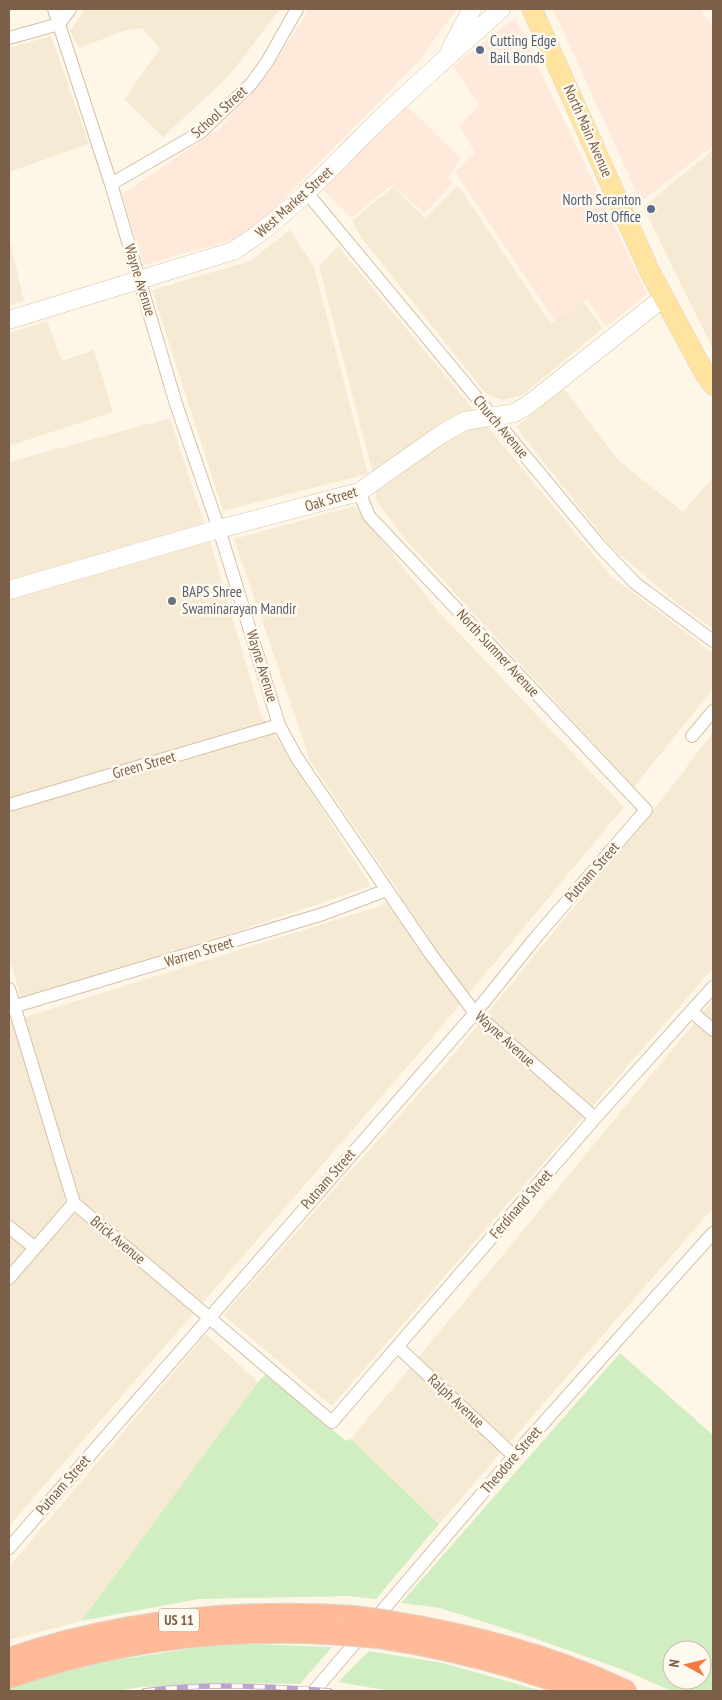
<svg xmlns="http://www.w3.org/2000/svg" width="722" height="1700" viewBox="0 0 722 1700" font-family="'PT Sans Narrow',sans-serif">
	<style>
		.residential { fill: #f7ead4 }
		.commercial { fill: #ffe9db }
		.green { fill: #d1eec3; fill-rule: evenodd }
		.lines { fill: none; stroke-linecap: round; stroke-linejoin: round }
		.street-casing { stroke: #d3c0ab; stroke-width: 14 }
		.secondary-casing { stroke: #d6c1a8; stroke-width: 19 }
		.primary-casing { stroke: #ddd5cf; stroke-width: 21 }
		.highway-casing { stroke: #ddd5cf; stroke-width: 24 }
		.street { stroke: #fff; stroke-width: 12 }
		.secondary { stroke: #fff; stroke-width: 18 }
		.primary { stroke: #ffe39e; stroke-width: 20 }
		.highway { stroke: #ffbb98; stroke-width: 22 }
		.rail-casing { stroke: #bca3cb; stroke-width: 5.5 }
		.rail { stroke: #fffaf0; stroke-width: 4; stroke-dasharray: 11; stroke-linecap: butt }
		.highway-bridge-casing { stroke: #ddd5cf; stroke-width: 24; stroke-linecap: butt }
		.highway-bridge { stroke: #ffbb98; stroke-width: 22 }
		.service-dot { fill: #5c6f8a; stroke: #fffaf0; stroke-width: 2 }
		.worship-dot { fill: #6b7280; stroke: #fffaf0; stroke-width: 2 }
		.labels { text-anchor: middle; stroke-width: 5; stroke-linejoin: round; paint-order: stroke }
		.shield { fill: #fffaf0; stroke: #a38e7a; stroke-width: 1 }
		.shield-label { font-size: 14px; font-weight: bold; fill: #7c5f48 }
		.service-label { font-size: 15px; fill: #4e5e75; stroke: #fffaf0; text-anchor: start }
		.street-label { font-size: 15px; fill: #7c5f48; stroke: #fffaf0 }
		.worship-label { font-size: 15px; fill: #5b616d; stroke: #fffaf0; text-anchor: start }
	</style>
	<rect width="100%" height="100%" fill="#fef7e7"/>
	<!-- residential -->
	<path class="residential" d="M 85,9 L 280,9 L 228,77 L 163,137 L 124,99 L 160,49 L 142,28 L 124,31 L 79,48 L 70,31 Z
		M 51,36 L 89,144 L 9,172 L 9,48 Z
		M 713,150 L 712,182 L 713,349 L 643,207 Z
		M 458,185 L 551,324 L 583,302 L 603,328 L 523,395 L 503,400 L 487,395 L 364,241 L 352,221 L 393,187 L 425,218 Z
		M 290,230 L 314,267 L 368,474 L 223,511 L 152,290 L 250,261 Z
		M 9,236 L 24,301 L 9,306 Z
		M 338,246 L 612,577 L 713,653 L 713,689 L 634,787 L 404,538 L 377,502 L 371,467 L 319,266 Z
		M 47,321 L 62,361 L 94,350 L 113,412 L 9,446 L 9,333 Z
		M 564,389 L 619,461 L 683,512 L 713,477 L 713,629 L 677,603 L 609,545 L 516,427 Z
		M 170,418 L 211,544 L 260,712 L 371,886 L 23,1004 L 9,958 L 9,462 Z
		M 354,506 L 439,612 L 624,807 L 427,1044 L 9,1526 L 9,1022 L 380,906 L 400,894 L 311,763 L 234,539 Z
		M 713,732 L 713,968 L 332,1406 L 223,1315 L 454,1054 L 667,793 Z
		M 713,1000 L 713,1208 L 439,1524 L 351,1439 Z
		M 206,1334 L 258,1382 L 81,1621 L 9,1640 L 9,1567 Z"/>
	<!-- commercial -->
	<path class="commercial" d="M 309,9 L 457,9 L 417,63 L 273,210 L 236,239 L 144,265 L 122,194 L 220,128 L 271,69 Z
		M 553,9 L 701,9 L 713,29 L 713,146 L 641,202 Z
		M 515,18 L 647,294 L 606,327 L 587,299 L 555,321 L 455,172 L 475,153 L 459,126 L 479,106 L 453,66 Z
		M 406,105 L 461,158 L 448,177 L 453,183 L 425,213 L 391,185 L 351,218 L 322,188 Z"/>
	<!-- green -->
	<path class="green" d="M 620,1353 L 713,1435 L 713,1691 L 672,1691 L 621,1669 L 531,1637 L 440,1608 L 401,1603 ZM 672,1650 L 702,1650 L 702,1680 L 672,1680 Z
		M 266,1374 L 346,1441 L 351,1439 L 439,1524 L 376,1599 L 348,1596 L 199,1599 L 81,1621 L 258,1382 Z
		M 256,1644 L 332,1647 L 300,1684 L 228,1683 L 142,1687 L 114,1691 L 9,1691 L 9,1689 L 82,1665 L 209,1646 Z
		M 369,1651 L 443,1663 L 542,1691 L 390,1691 L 338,1682 Z"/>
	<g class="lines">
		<defs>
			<path id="street" d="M 54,9 L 111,184 L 176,404 L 219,529 L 279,725 L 297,758 L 430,953 L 475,1013 L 595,1118
				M 9,38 L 59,24 L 70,9
				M 111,184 L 201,132 L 251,84 L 267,62 L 297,9
				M 307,193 L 599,545 L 635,583 L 713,641
				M 692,736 L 713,711
				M 9,805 L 279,725
				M 9,989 L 74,1203 L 332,1422 L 595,1118 L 713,987
				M 9,1008 L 323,914 L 387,890
				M 692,1012 L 713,1030
				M 9,1227 L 35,1248
				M 9,1278 L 74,1203
				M 398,1347 L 514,1456
				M 9,1548 L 475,1013 L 537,936 L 646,810 L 369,516 L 359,492
				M 314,1691 L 514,1456 L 713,1233"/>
			<path id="secondary" d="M 451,48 L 472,9
				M 9,320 L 233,251 C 282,221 321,178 361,138 C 405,93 454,52 501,9
				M 9,590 L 219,529 L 359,492 L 443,433 L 465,421 L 514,413 L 528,405 L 663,298"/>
			<path id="primary" d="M 532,9 L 650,272 L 705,374 L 713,385"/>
			<path id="highway" d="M 390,1622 C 471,1635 551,1656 625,1691
				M 378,1637 C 448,1648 517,1665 583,1691
				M 9,1659 C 121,1621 237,1609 354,1617
				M 9,1677 C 116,1640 228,1626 341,1634"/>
		</defs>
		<!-- street casing -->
		<use href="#street" class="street-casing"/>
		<!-- secondary casing -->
		<use href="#secondary" class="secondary-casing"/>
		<!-- primary casing -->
		<use href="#primary" class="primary-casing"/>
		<!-- highway casing -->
		<use href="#highway" class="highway-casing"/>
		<!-- street -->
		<use href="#street" class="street"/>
		<!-- secondary -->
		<use href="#secondary" class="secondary"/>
		<!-- primary -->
		<use href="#primary" class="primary"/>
		<!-- highway -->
		<use href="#highway" class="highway"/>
		<defs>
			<path id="rail" d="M 144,1691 C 205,1683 269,1686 330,1691"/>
		</defs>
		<!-- rail casing -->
		<use href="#rail" class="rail-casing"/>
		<!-- rail -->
		<use href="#rail" class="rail"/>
		<defs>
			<path id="highway-bridge" d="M 354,1617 L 390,1622
				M 341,1634 L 378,1637"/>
		</defs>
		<!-- highway-bridge casing -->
		<use href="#highway-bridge" class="highway-bridge-casing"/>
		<!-- highway-bridge -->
		<use href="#highway-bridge" class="highway-bridge"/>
	</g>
	<!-- markers -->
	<g class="service-dot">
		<circle cx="480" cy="50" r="5"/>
		<circle cx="651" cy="209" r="5"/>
	</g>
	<circle class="worship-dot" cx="172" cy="601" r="5"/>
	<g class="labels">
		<!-- shield labels -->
		<rect class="shield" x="159" y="1608.5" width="40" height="23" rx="4"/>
		<g class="shield-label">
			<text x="179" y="1625">US 11</text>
		</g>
		<!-- service labels -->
		<g class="service-label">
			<text x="490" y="46">Cutting Edge<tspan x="490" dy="17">Bail Bonds</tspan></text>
			<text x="641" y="205" text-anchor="end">North Scranton<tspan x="641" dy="17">Post Office</tspan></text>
		</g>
		<!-- street labels -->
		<g class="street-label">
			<text transform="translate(219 112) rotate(-42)" y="5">School Street</text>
			<text transform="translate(588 131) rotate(66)" y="5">North Main Avenue</text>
			<text transform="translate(294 202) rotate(-42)" y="5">West Market Street</text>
			<text transform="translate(140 280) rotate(73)" y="5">Wayne Avenue</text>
			<text transform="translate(501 427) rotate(50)" y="5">Church Avenue</text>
			<text transform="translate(331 499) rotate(-17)" y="5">Oak Street</text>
			<text transform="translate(498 653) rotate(47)" y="5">North Sumner Avenue</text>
			<text transform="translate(262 666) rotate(73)" y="5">Wayne Avenue</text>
			<text transform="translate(144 765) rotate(-16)" y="5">Green Street</text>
			<text transform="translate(592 872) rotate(-49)" y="5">Putnam Street</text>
			<text transform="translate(199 952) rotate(-17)" y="5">Warren Street</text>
			<text transform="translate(505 1039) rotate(42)" y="5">Wayne Avenue</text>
			<text transform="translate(328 1179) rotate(-49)" y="5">Putnam Street</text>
			<text transform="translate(521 1204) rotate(-49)" y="5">Ferdinand Street</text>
			<text transform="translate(118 1240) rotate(40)" y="5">Brick Avenue</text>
			<text transform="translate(456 1401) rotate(43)" y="5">Ralph Avenue</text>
			<text transform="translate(511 1460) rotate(-49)" y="5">Theodore Street</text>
			<text transform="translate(63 1485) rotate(-49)" y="5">Putnam Street</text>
		</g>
		<!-- worship labels -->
		<g class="worship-label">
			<text x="182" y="597">BAPS Shree<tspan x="182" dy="17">Swaminarayan Mandir</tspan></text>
		</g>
	</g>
	<!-- border -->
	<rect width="722" height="1700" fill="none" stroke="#7c5f48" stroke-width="20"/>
	<!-- north arrow -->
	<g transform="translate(687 1665) rotate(278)"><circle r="24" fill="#fffaf0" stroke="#cbbcad"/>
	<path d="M0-4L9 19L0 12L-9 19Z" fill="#f57840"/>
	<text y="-8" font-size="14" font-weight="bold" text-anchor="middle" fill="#7c5f48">N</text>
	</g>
</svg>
